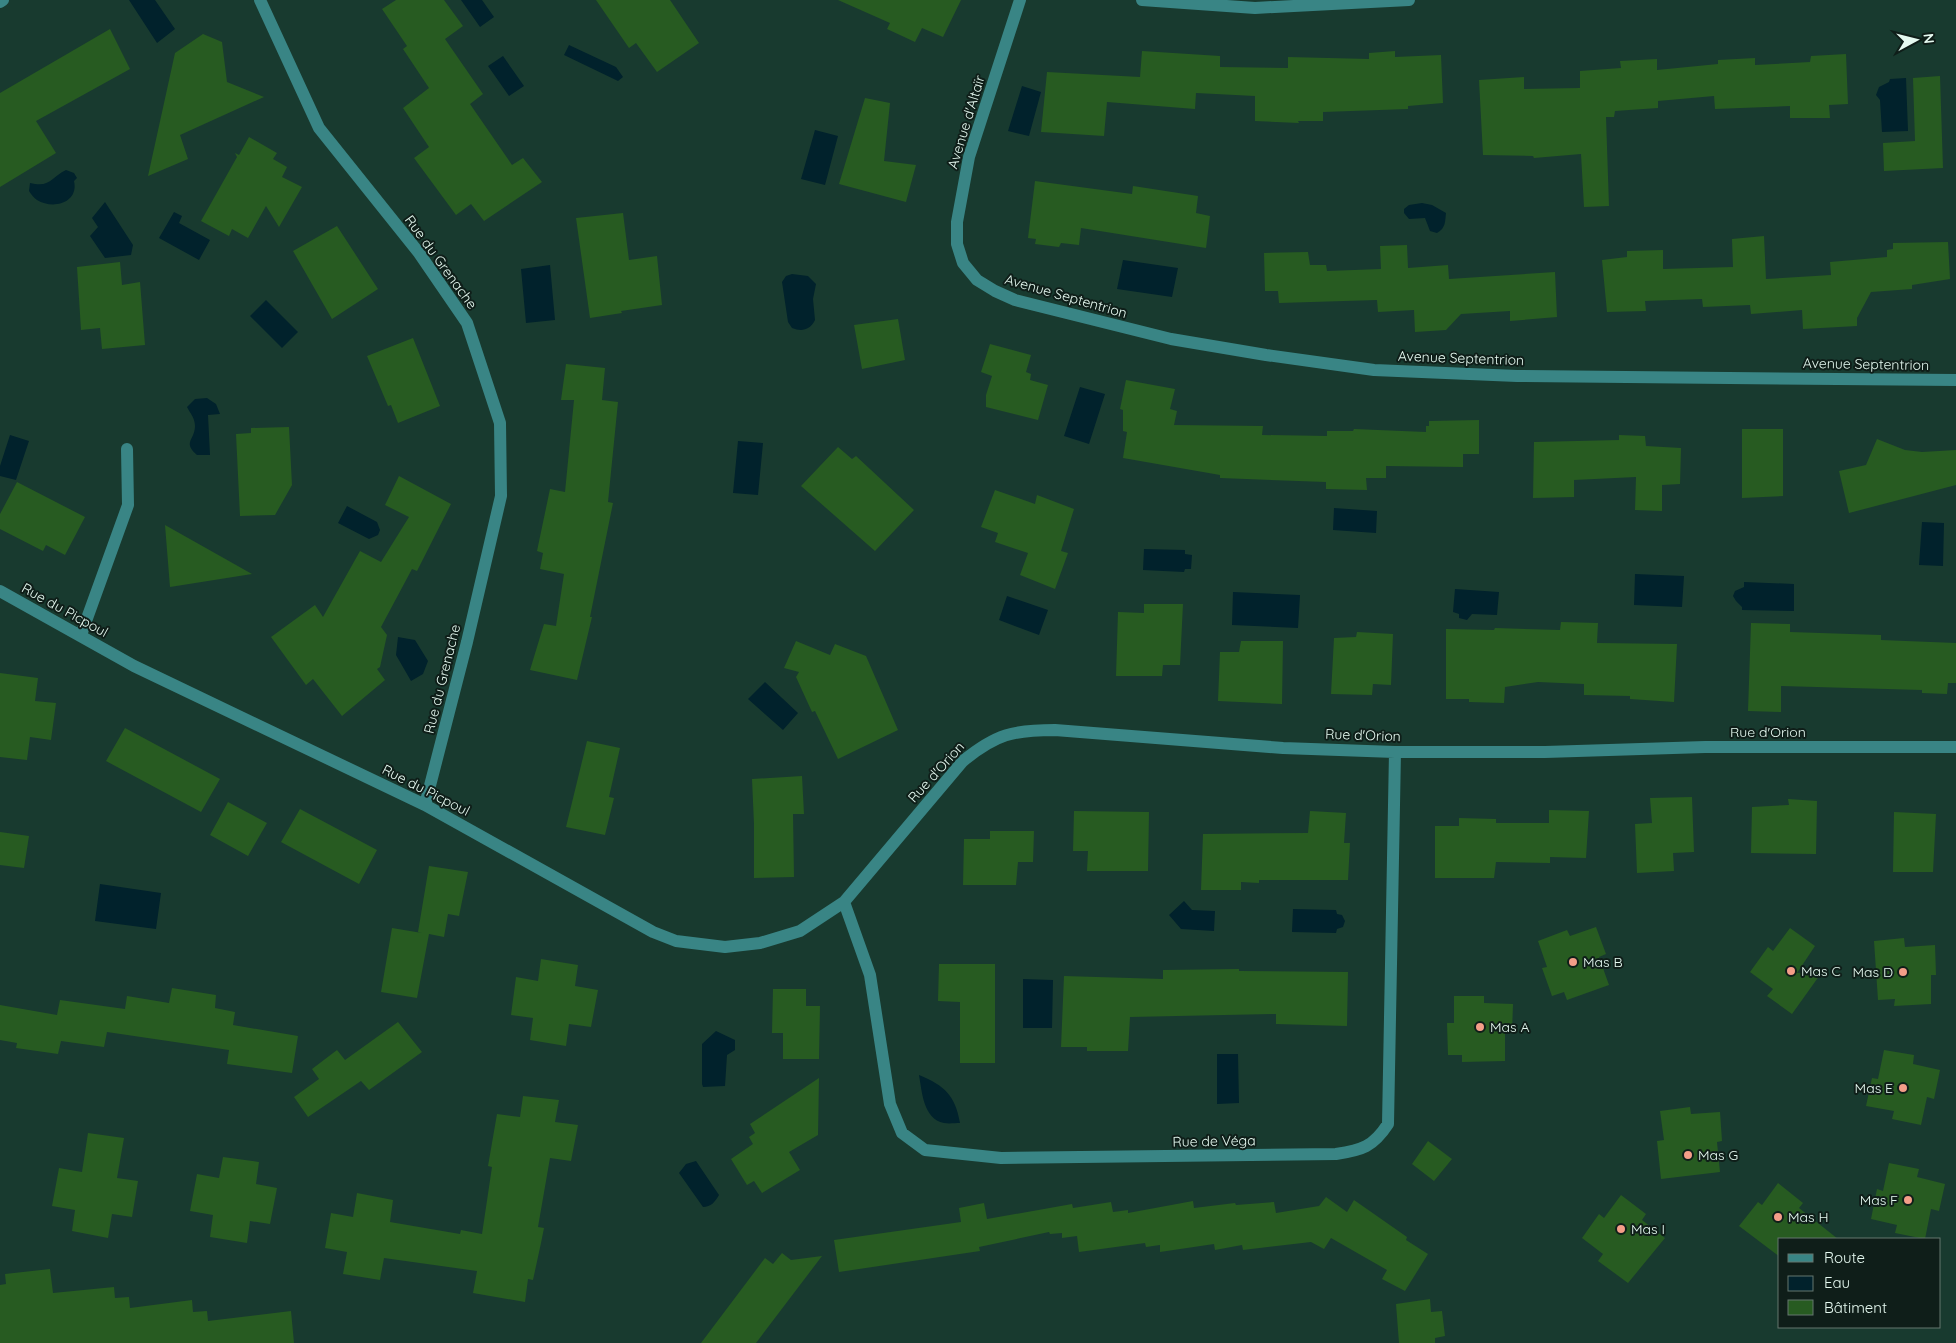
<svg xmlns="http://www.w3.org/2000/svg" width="1956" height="1343" viewBox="0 0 1956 1343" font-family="Quicksand,sans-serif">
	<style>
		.water { fill: #01222c }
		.building { fill: #275b21 }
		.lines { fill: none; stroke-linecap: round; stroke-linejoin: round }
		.minor { stroke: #398585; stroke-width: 12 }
		.poi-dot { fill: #f49e88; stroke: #0f1e19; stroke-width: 2 }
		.labels { text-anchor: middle; stroke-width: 4; stroke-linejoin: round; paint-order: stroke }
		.street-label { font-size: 14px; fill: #e5f9f0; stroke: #0f1e19 }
		.poi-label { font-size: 14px; fill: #e5f9f0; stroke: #0f1e19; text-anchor: start }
	</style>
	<rect width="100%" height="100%" fill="#183a2f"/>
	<!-- water -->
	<path class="water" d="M 129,0 L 155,0 L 175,29 L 157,43 Z
		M 461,0 L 482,0 L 494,17 L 480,27 Z
		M 569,45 L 616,67 L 623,77 L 618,81 L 564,55 Z
		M 503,56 L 524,86 L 509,96 L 488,66 Z
		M 1906,78 L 1908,131 L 1882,132 L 1880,100 L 1876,95 L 1879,87 L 1889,82 L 1890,79 Z
		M 1022,86 L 1041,92 L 1029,136 L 1008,131 Z
		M 815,130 L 838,136 L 825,185 L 801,179 Z
		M 66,170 L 74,173 L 77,178 L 74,181 C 79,203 53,210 37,200 C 34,198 31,194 29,191 L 30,183 C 51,188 51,177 66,170 Z
		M 105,202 L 133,245 L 131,255 L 105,258 L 90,236 L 98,227 L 92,218 Z
		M 1422,203 L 1432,205 L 1446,213 C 1445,221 1446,228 1437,233 L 1430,231 L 1425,218 L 1409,219 L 1404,213 L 1404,209 L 1409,205 Z
		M 174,212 L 182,216 L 179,223 L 210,240 L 199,260 L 159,238 Z
		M 1123,260 L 1178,268 L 1172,297 L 1117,289 Z
		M 550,265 L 555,320 L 526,323 L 521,269 Z
		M 792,274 L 808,276 L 816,284 L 813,299 L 815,320 C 810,330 802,332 792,328 L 788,322 L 782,282 L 786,276 Z
		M 266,300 L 298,332 L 282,348 L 250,316 Z
		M 1080,387 L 1105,394 L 1089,444 L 1064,436 Z
		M 207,398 L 216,404 L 220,414 L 208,415 L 210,455 L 197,455 C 182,442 195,440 195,426 C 195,418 190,413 187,407 L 195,399 Z
		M 10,435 L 29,441 L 16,480 L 0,476 L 0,466 Z
		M 738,441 L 763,443 L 758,495 L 733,493 Z
		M 347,506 L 377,522 L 380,530 L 378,535 L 369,539 L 338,523 Z
		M 1334,508 L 1377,511 L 1376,533 L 1333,530 Z
		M 1922,522 L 1944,523 L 1943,566 L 1919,565 Z
		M 1144,549 L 1185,550 L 1185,554 L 1192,555 L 1191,569 L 1185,569 L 1184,572 L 1143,570 Z
		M 1635,574 L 1684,576 L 1682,607 L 1634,605 Z
		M 1744,582 L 1794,584 L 1794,611 L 1742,610 L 1742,607 L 1736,601 L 1733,596 L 1735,591 L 1744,587 Z
		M 1455,589 L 1499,592 L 1497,615 L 1472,614 L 1467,620 L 1459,618 L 1459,614 L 1453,612 Z
		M 1233,592 L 1300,595 L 1298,628 L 1232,625 Z
		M 1007,596 L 1048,610 L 1039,635 L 999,620 Z
		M 398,637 L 415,640 L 428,661 L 423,674 L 411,681 L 396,655 Z
		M 765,682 L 798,713 L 783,730 L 748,699 Z
		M 100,884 L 161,893 L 156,929 L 95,921 Z
		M 1184,901 L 1192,910 L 1215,911 L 1214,931 L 1181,929 L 1169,915 Z
		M 1293,909 L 1336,910 L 1337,914 L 1342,915 L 1345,921 L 1343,927 L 1337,929 L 1336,933 L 1292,932 Z
		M 1023,979 L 1053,980 L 1052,1028 L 1023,1028 Z
		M 716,1031 L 735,1040 L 735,1050 L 727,1055 L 725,1086 L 703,1087 L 702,1084 L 702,1044 Z
		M 1217,1054 L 1238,1054 L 1239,1103 L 1217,1104 Z
		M 919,1075 C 945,1086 955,1095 960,1123 C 955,1123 949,1124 944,1123 C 923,1119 922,1091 919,1075 Z
		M 696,1161 L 719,1195 C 715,1202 711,1207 703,1207 L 679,1173 L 686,1164 Z"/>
	<!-- building -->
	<path class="building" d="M 396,0 L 444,0 L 463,26 L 445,39 L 483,94 L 470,104 L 512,165 L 523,158 L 542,182 L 484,221 L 471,204 L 456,215 L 414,158 L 429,147 L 403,108 L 429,88 L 403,49 L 407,46 L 382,9 Z
		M 596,0 L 670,0 L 699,43 L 657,72 L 636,43 L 629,48 Z
		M 838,0 L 961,0 L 943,37 L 922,28 L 915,42 L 887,29 L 890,23 Z
		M 110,29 L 130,69 L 36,121 L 56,153 L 0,187 L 0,93 Z
		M 203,34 L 222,42 L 227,82 L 264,97 L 180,135 L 188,159 L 148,176 L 175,53 Z
		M 1142,51 L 1220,56 L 1220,67 L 1288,68 L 1288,57 L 1369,59 L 1369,53 L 1395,51 L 1395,57 L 1441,55 L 1443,103 L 1408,106 L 1408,109 L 1323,112 L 1323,121 L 1298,121 L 1299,123 L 1255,121 L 1255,96 L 1196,93 L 1195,109 L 1107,102 L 1104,136 L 1041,132 L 1047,72 L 1140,77 Z
		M 1846,54 L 1848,104 L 1829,105 L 1830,118 L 1790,118 L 1790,106 L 1715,109 L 1714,96 L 1658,101 L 1658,108 L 1615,111 L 1614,117 L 1606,117 L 1609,206 L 1584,207 L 1581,154 L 1534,158 L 1533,156 L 1483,155 L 1479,80 L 1524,77 L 1524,89 L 1580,88 L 1580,71 L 1621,68 L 1620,61 L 1657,59 L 1657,70 L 1718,64 L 1718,60 L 1755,58 L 1755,65 L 1810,62 L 1811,56 Z
		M 1940,76 L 1943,168 L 1884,171 L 1883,143 L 1915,141 L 1913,78 Z
		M 865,98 L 890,103 L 884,161 L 916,165 L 906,202 L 839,184 Z
		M 249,137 L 277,153 L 273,159 L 287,167 L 282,177 L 302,187 L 279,227 L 266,206 L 248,238 L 232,229 L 229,236 L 201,221 L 237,157 L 235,153 L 239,155 Z
		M 1035,181 L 1132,194 L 1133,186 L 1198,196 L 1196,213 L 1210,216 L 1206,248 L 1081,228 L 1079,245 L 1061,243 L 1059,247 L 1035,244 L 1036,239 L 1028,238 Z
		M 623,213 L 629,260 L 657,256 L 662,305 L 621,311 L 622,313 L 590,318 L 576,218 Z
		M 337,226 L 378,289 L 332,319 L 293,251 Z
		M 1764,236 L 1766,279 L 1831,275 L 1830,262 L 1887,257 L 1887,250 L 1893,249 L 1893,243 L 1948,242 L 1950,279 L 1912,285 L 1912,289 L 1871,292 L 1857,318 L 1857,326 L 1803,329 L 1802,310 L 1751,314 L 1750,305 L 1703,307 L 1702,299 L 1645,301 L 1646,311 L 1607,312 L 1602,260 L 1627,257 L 1627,251 L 1663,250 L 1663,269 L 1733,267 L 1732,239 Z
		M 1407,245 L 1408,268 L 1448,265 L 1449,279 L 1555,272 L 1557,317 L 1510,321 L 1510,311 L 1461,314 L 1446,330 L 1415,332 L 1414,310 L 1378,312 L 1377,300 L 1279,303 L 1278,291 L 1265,291 L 1264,253 L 1308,252 L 1310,265 L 1326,265 L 1327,271 L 1381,269 L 1380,246 Z
		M 120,262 L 122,285 L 140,282 L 145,345 L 102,349 L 100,328 L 81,330 L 77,267 Z
		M 898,319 L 905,360 L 862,369 L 854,325 Z
		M 413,338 L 440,406 L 398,423 L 391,405 L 388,406 L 367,356 Z
		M 990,344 L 1031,355 L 1026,372 L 1031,374 L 1030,380 L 1048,385 L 1038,420 L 986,407 L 986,395 L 992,376 L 981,372 Z
		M 566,364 L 605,368 L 602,400 L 618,402 L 608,502 L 613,503 L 590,617 L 592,617 L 577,680 L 530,670 L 544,624 L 556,626 L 564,574 L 540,569 L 543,553 L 537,551 L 550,489 L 565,492 L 574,400 L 561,400 Z
		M 1126,380 L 1175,389 L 1170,409 L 1177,411 L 1174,425 L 1263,426 L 1262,435 L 1327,436 L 1327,431 L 1353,431 L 1354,429 L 1426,432 L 1426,426 L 1429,426 L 1429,421 L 1479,420 L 1479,454 L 1463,454 L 1463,467 L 1386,466 L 1386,478 L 1366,478 L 1367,490 L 1326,489 L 1326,482 L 1220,478 L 1220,475 L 1123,458 L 1127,432 L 1123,431 L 1123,410 L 1120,409 Z
		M 289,427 L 292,485 L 275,515 L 240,516 L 236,434 L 251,433 L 251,428 Z
		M 1742,429 L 1783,429 L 1783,496 L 1742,498 Z
		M 1619,435 L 1645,436 L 1646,446 L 1681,448 L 1680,484 L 1662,485 L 1662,511 L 1635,510 L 1636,477 L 1574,480 L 1574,497 L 1533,498 L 1534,442 L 1619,440 Z
		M 1877,439 L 1905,450 L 1922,452 L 1956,450 L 1956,485 L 1849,513 L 1839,471 L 1866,465 Z
		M 838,447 L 852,459 L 856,456 L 914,510 L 875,551 L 801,486 Z
		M 399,476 L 451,504 L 417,571 L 412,569 L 381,627 L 387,635 L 380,667 L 377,669 L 385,680 L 342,716 L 313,679 L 306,685 L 271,637 L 315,605 L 323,617 L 360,551 L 381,562 L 409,517 L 385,505 Z
		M 17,482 L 85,517 L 65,555 L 46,545 L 43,551 L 0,529 L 0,514 Z
		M 995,490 L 1035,504 L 1037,495 L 1074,509 L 1061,551 L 1068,553 L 1055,589 L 1020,575 L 1028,553 L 995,542 L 998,533 L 981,527 Z
		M 165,525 L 252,574 L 170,587 Z
		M 1144,604 L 1183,604 L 1180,665 L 1163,665 L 1162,676 L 1116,676 L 1118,612 L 1144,613 Z
		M 1561,622 L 1598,623 L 1597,643 L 1677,644 L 1674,702 L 1630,699 L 1630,696 L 1584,695 L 1584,684 L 1538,682 L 1505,687 L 1504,703 L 1469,702 L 1469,699 L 1446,699 L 1446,629 L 1494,630 L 1495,628 L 1560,630 Z
		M 1751,623 L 1790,624 L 1790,632 L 1881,635 L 1881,640 L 1956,643 L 1956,683 L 1948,683 L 1947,694 L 1922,693 L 1922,690 L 1781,686 L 1781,712 L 1748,711 Z
		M 1357,632 L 1393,634 L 1391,685 L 1373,684 L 1372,695 L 1331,694 L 1334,638 L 1356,637 Z
		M 796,641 L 830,655 L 835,644 L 866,656 L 898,730 L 838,759 L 815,711 L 812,712 L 796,677 L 799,672 L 784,668 Z
		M 1241,641 L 1283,641 L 1282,704 L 1218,701 L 1220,652 L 1239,652 Z
		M 0,673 L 38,678 L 35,701 L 56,703 L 51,740 L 30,737 L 27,760 L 0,757 Z
		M 125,728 L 220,779 L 201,812 L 106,761 Z
		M 587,741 L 620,748 L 609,797 L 614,798 L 605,835 L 566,827 Z
		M 802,776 L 804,814 L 793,814 L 794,877 L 754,878 L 754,824 L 752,779 Z
		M 1692,797 L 1694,852 L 1673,853 L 1674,871 L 1637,873 L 1635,824 L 1652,823 L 1650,798 Z
		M 1788,799 L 1817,801 L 1816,854 L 1751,853 L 1752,807 L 1789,805 Z
		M 228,802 L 267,823 L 248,856 L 210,835 Z
		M 300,809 L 377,850 L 359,884 L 281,842 Z
		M 1549,810 L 1589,811 L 1586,858 L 1550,857 L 1550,863 L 1496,862 L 1494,878 L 1435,878 L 1435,826 L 1459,826 L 1459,818 L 1496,819 L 1496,823 L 1549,823 Z
		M 1074,811 L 1149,812 L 1148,871 L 1087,871 L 1088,851 L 1073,851 Z
		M 1310,811 L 1346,813 L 1344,843 L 1350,843 L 1348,880 L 1259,880 L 1259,883 L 1241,882 L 1241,890 L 1201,890 L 1203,834 L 1308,833 Z
		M 1894,812 L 1936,814 L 1933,872 L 1893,872 Z
		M 990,831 L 1034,831 L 1033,862 L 1018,862 L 1016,885 L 963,885 L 964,839 L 990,839 Z
		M 0,832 L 29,836 L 24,868 L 0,865 Z
		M 429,866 L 468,872 L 459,916 L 448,914 L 444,937 L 429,934 L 417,998 L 381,992 L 392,928 L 422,933 L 418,932 Z
		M 1596,927 L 1606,954 L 1599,957 L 1609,985 L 1567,1000 L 1564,992 L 1552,996 L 1542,968 L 1547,967 L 1538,941 L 1567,930 L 1570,936 Z
		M 1790,928 L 1815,946 L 1797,973 L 1822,972 L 1792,1014 L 1767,996 L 1773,989 L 1750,972 L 1768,947 L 1773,951 Z
		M 1904,938 L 1905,947 L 1935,945 L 1936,975 L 1931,975 L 1931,1004 L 1894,1006 L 1895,999 L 1878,1000 L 1874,941 Z
		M 541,959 L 578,965 L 575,986 L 598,990 L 591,1027 L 569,1024 L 566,1046 L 530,1040 L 533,1018 L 511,1015 L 516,977 L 538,981 Z
		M 939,964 L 995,964 L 995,1063 L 960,1063 L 960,1002 L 938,1001 Z
		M 1239,969 L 1239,971 L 1348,972 L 1347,1026 L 1276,1024 L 1276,1014 L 1130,1017 L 1128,1051 L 1087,1051 L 1087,1047 L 1061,1047 L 1064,976 L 1163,979 L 1163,970 Z
		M 172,988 L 216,995 L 215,1008 L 235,1012 L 233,1025 L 298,1036 L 292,1073 L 227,1064 L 229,1050 L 107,1032 L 104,1047 L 61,1041 L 58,1054 L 16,1048 L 17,1043 L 0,1040 L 0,1005 L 57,1015 L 60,1000 L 125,1009 L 127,996 L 169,1003 Z
		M 773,989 L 806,989 L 806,1006 L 820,1006 L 819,1059 L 783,1059 L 783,1033 L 772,1033 Z
		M 1454,996 L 1484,996 L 1484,1003 L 1513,1004 L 1512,1032 L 1505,1032 L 1505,1061 L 1462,1062 L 1462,1055 L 1448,1055 L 1447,1023 L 1454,1023 Z
		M 398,1022 L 422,1052 L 369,1090 L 361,1081 L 308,1117 L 294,1097 L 319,1079 L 312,1069 L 337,1050 L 345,1060 Z
		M 1884,1050 L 1914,1055 L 1913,1064 L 1940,1070 L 1934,1099 L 1927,1097 L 1921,1125 L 1892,1119 L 1894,1111 L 1866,1106 L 1872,1078 L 1878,1079 Z
		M 819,1078 L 818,1135 L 789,1152 L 800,1170 L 762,1193 L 754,1181 L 747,1185 L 731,1159 L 753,1144 L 749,1137 L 755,1133 L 750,1124 Z
		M 523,1096 L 559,1100 L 555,1122 L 578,1125 L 571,1161 L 550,1158 L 538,1227 L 544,1228 L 541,1243 L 533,1280 L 528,1279 L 525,1302 L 473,1293 L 477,1271 L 384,1258 L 380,1280 L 343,1274 L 347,1252 L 325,1248 L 331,1213 L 353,1217 L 357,1193 L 393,1200 L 390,1222 L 460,1234 L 461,1230 L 482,1234 L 492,1167 L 488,1166 L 497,1114 L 520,1117 Z
		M 1690,1107 L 1691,1114 L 1720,1112 L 1722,1141 L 1717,1142 L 1720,1172 L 1661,1179 L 1657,1141 L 1664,1140 L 1660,1111 Z
		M 88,1133 L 124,1138 L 117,1178 L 138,1181 L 132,1217 L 112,1214 L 108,1238 L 72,1231 L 75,1210 L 52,1206 L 59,1168 L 82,1172 Z
		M 1428,1141 L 1452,1159 L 1434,1181 L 1412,1164 Z
		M 223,1157 L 259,1162 L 256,1184 L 277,1188 L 270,1224 L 250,1221 L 247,1243 L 210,1237 L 213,1215 L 190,1211 L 197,1174 L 219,1178 Z
		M 1889,1163 L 1919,1169 L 1917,1177 L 1945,1184 L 1939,1211 L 1931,1209 L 1925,1239 L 1895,1233 L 1897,1225 L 1871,1219 L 1877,1189 L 1883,1191 Z
		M 1778,1183 L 1803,1203 L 1799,1208 L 1838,1239 L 1780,1239 L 1780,1257 L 1739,1226 L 1758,1202 L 1762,1205 Z
		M 1621,1195 L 1646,1214 L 1642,1220 L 1665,1238 L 1628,1283 L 1598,1261 L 1603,1254 L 1582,1238 L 1599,1214 L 1604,1218 Z
		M 1326,1197 L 1347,1212 L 1354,1200 L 1407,1237 L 1406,1240 L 1428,1254 L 1405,1291 L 1382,1279 L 1387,1270 L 1331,1238 L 1324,1249 L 1311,1242 L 1243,1250 L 1242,1245 L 1215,1250 L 1214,1244 L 1160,1252 L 1160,1245 L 1146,1247 L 1145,1243 L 1079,1252 L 1077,1236 L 1062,1238 L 1062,1233 L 1050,1234 L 1049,1232 L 979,1247 L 980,1251 L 839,1272 L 834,1240 L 961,1222 L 959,1208 L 984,1203 L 987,1219 L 1072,1204 L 1073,1208 L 1111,1202 L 1113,1212 L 1128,1210 L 1128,1213 L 1193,1201 L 1194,1208 L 1235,1203 L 1236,1205 L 1274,1202 L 1276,1213 L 1319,1206 Z
		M 782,1253 L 791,1260 L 822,1256 L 756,1343 L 701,1343 L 765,1258 L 773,1264 Z
		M 50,1269 L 53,1293 L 114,1287 L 115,1298 L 129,1297 L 130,1308 L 192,1300 L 193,1312 L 207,1311 L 208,1321 L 291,1311 L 294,1343 L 0,1343 L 0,1285 L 6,1284 L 5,1274 Z
		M 1430,1299 L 1431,1312 L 1442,1311 L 1445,1336 L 1435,1338 L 1435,1343 L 1399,1343 L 1396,1304 Z"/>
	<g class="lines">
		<!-- minor -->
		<path class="minor" d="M 260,0 L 319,128 L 419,253 L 467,323 L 500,423 L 501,496 L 467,642 L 425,805
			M 1020,0 L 969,157 L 957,222 L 957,244 L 963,263 L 977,280 L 995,291 L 1015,300 L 1171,339 L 1266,355 L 1374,370 L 1517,376 L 1956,380
			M 1142,0 L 1255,8 L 1409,0
			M 0,2 L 3,0
			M 0,591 L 134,666 L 425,805 L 653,932 L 676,941 L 725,947 L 760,943 L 800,931 L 844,902 L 963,761 C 996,734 1013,730 1055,730 L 1283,748 L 1395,752 L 1545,752 L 1705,747 L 1956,747
			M 81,635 L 128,505 L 127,449
			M 844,902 L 870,975 L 890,1104 L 902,1133 L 925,1150 L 1001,1158 L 1336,1154 C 1362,1150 1373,1147 1388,1124 L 1395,752"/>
	</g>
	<!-- markers -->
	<g class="poi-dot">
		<circle cx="1573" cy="962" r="5"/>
		<circle cx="1791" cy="971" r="5"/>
		<circle cx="1903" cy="972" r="5"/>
		<circle cx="1480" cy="1027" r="5"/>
		<circle cx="1903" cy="1088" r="5"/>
		<circle cx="1688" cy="1155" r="5"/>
		<circle cx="1908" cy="1200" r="5"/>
		<circle cx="1778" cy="1217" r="5"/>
		<circle cx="1621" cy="1229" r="5"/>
	</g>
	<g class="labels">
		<!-- street labels -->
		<g class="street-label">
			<text transform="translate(966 122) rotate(-73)" y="5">Avenue d'Altaïr</text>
			<text transform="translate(441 262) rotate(54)" y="5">Rue du Grenache</text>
			<text transform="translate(1066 296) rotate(16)" y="5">Avenue Septentrion</text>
			<text transform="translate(1461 358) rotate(2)" y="5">Avenue Septentrion</text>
			<text transform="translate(1866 364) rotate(1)" y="5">Avenue Septentrion</text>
			<text transform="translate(65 610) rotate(29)" y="5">Rue du Picpoul</text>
			<text transform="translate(442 679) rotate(-76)" y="5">Rue du Grenache</text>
			<text x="1768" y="737">Rue d'Orion</text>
			<text transform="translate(1363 735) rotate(2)" y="5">Rue d'Orion</text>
			<text transform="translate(936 772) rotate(-48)" y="5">Rue d'Orion</text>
			<text transform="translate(426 790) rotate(27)" y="5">Rue du Picpoul</text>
			<text transform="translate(1214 1141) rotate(-1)" y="5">Rue de Véga</text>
		</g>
		<!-- poi labels -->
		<g class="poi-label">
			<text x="1583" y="967">Mas B</text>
			<text x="1801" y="976">Mas C</text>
			<text x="1893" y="977" text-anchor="end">Mas D</text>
			<text x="1490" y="1032">Mas A</text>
			<text x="1893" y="1093" text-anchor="end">Mas E</text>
			<text x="1698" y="1160">Mas G</text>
			<text x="1898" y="1205" text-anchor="end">Mas F</text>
			<text x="1788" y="1222">Mas H</text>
			<text x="1631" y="1234">Mas I</text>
		</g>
	</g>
	<!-- legend -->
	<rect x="1778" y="1238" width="162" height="90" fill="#0f1e19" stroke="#65766f"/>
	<rect x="1788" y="1254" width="25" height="8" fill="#398585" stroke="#65766f"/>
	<text x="1824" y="1263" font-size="15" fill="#e5f9f0">Route</text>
	<rect x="1788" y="1276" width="25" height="15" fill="#01222c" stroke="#65766f"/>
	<text x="1824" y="1288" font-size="15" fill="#e5f9f0">Eau</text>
	<rect x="1788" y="1300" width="25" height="15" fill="#275b21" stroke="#65766f"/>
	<text x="1824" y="1313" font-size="15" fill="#e5f9f0">Bâtiment</text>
	<!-- north arrow -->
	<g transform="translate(1916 40) rotate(83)" stroke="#0f1e19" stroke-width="4" paint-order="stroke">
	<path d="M0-4L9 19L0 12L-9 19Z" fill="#e5f9f0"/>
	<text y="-8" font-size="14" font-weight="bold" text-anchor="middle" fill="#e5f9f0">N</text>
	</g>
</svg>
